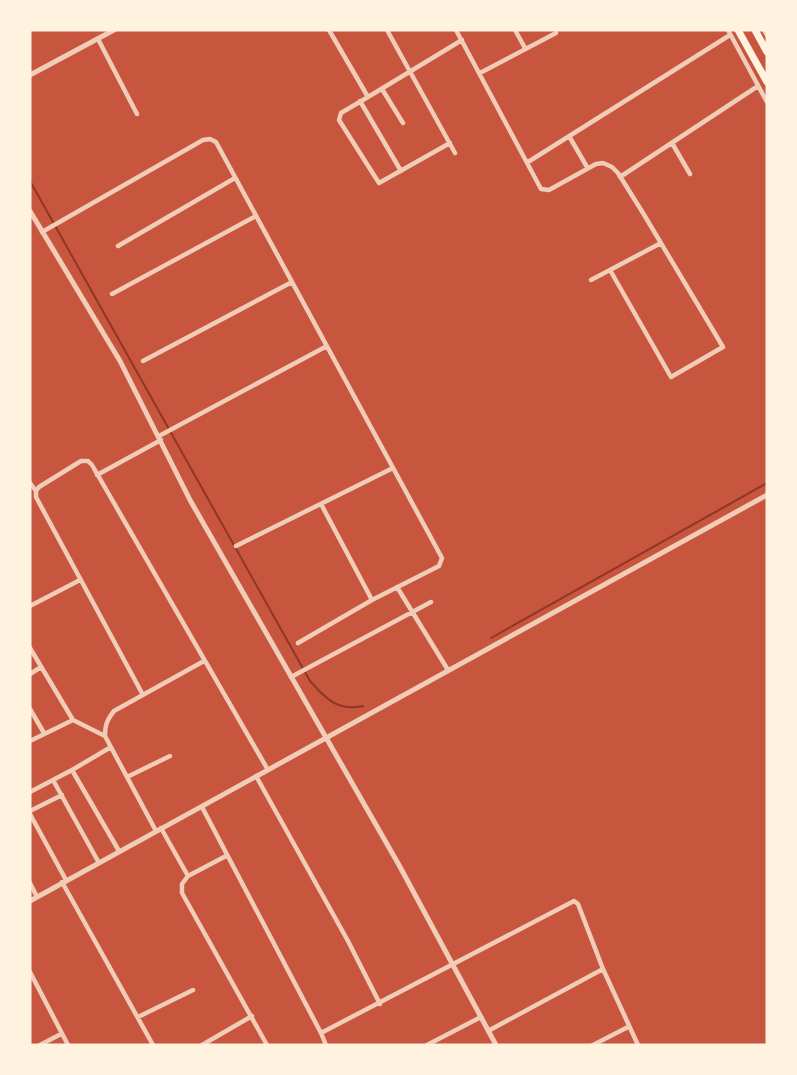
<svg xmlns="http://www.w3.org/2000/svg" width="797" height="1075" viewBox="0 0 797 1075" font-family="'Titillium Web',sans-serif">
	<style>
		.lines { fill: none; stroke-linecap: round; stroke-linejoin: round }
		.stream { stroke: #8f3625; stroke-width: 2 }
		.minor { stroke: #f1ccb7; stroke-width: 4.5 }
		.tertiary { stroke: #f1ccb7; stroke-width: 5 }
		.trunk { stroke: #fff3e0; stroke-width: 7 }
	</style>
	<rect width="100%" height="100%" fill="#c8553d"/>
	<g class="lines">
		<!-- stream -->
		<path class="stream" d="M 30,181 L 310,681 C 325,698 338,712 363,706
			M 491,638 L 767,483"/>
		<!-- minor -->
		<path class="minor" d="M 329,30 L 368,97 L 462,40
			M 387,30 L 455,153
			M 456,30 L 541,189 L 549,190 L 596,164 L 603,163 L 612,167 L 618,173 L 643,213 L 723,347 L 671,377 L 610,270
			M 515,30 L 525,48
			M 728,30 L 767,102
			M 764,30 L 767,35
			M 98,39 L 137,114
			M 480,73 L 556,33
			M 382,89 L 403,123
			M 368,97 L 341,113 L 339,120 L 379,183 L 450,143
			M 360,101 L 401,171
			M 569,136 L 587,167
			M 672,143 L 690,174
			M 528,162 L 730,35
			M 620,177 L 758,86
			M 42,232 L 203,140 L 210,139 L 216,142 L 442,558 L 439,566 L 372,600 L 298,643
			M 118,246 L 235,178
			M 591,280 L 661,243
			M 112,294 L 256,216
			M 143,361 L 292,282
			M 159,436 L 327,346
			M 97,475 L 161,440
			M 30,483 L 36,491 L 36,497 L 143,695
			M 36,491 L 39,487 L 81,461 L 88,461 L 92,465 L 268,770
			M 321,504 L 372,600
			M 236,546 L 393,468
			M 397,587 L 448,670
			M 30,606 L 80,580
			M 30,648 L 73,720 L 105,736
			M 30,674 L 41,667
			M 291,677 L 431,602
			M 30,709 L 44,733
			M 30,741 L 73,720
			M 72,770 L 111,747
			M 256,776 L 348,941 L 380,1004
			M 127,777 L 170,756
			M 53,780 L 99,863
			M 30,792 L 72,770 L 119,851
			M 202,807 L 321,1033 L 574,901 L 578,904 L 603,969 L 638,1045
			M 30,811 L 62,795
			M 30,814 L 66,880
			M 161,828 L 188,876 L 182,884 L 182,893 L 267,1045
			M 156,831 L 105,736 C 105,725 107,720 114,711 L 204,661
			M 188,876 L 226,856
			M 62,882 L 153,1045
			M 30,883 L 37,897
			M 30,972 L 68,1045
			M 138,1017 L 193,990
			M 488,1031 L 603,969
			M 321,1033 L 326,1045
			M 40,1045 L 61,1034
			M 202,1045 L 252,1016
			M 427,1045 L 481,1017
			M 593,1045 L 628,1027"/>
		<!-- tertiary -->
		<path class="tertiary" d="M 30,75 L 114,30
			M 30,211 L 120,361 L 190,500 L 399,865 L 496,1045
			M 30,901 L 767,495"/>
		<!-- trunk -->
		<path class="trunk" d="M 738,30 L 767,82
			M 755,30 L 767,52"/>
	</g>
	<!-- border -->
	<rect width="797" height="1075" fill="none" stroke="#fff3e0" stroke-width="63"/>
</svg>
